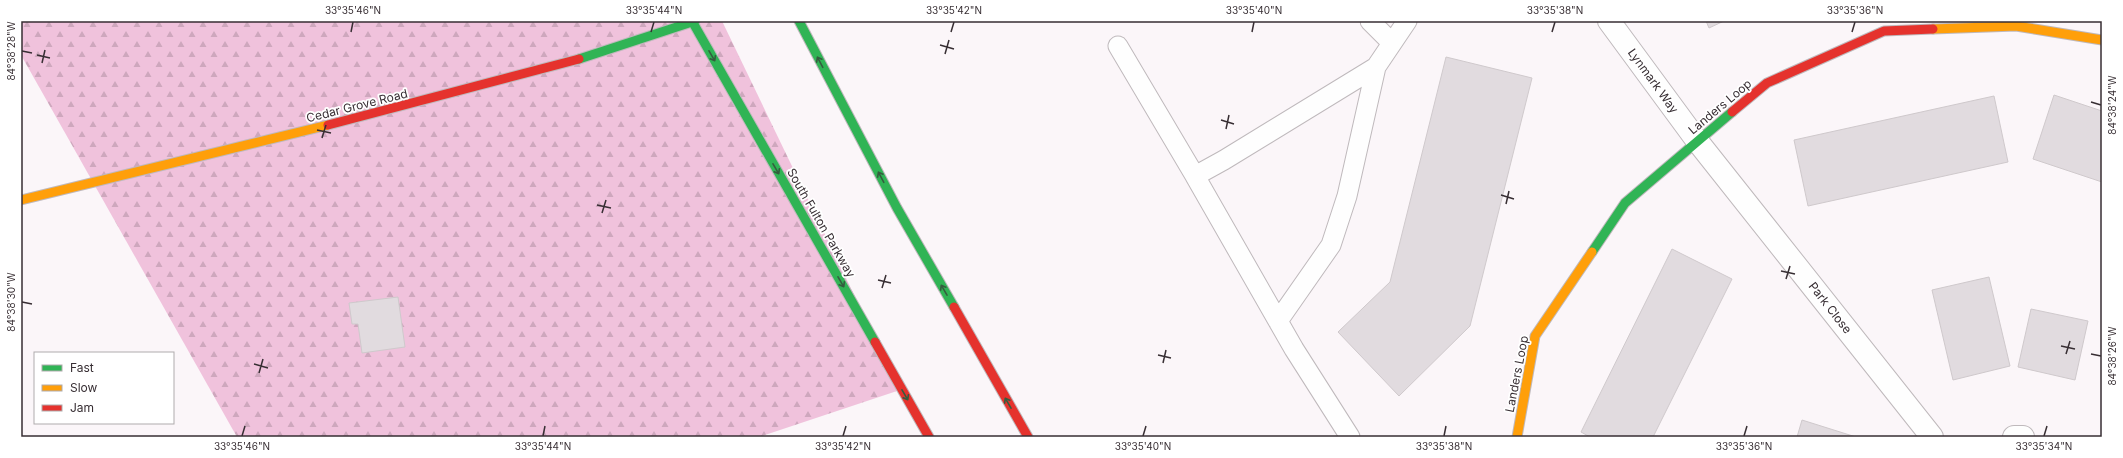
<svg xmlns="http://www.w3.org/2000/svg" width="2123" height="458" viewBox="0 0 2123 458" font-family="Inter,sans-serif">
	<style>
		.forest { fill: url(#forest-firs) }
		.building { fill: #e1dbdf; stroke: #cfc9cc }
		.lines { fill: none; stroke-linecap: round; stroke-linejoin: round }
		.lane-casing { stroke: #bfb9bc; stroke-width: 21 }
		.street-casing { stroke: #bfb9bc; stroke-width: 24 }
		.fast-casing { stroke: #bfb9bc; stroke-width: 11 }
		.slow-casing { stroke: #bfb9bc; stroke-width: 11 }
		.jam-casing { stroke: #bfb9bc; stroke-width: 11 }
		.lane { stroke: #fefefe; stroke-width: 19 }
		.street { stroke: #fefefe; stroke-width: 22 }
		.fast { stroke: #30b455; stroke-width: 9 }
		.slow { stroke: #ff9f0a; stroke-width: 9 }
		.jam { stroke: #e5322d; stroke-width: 9 }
		.oneway { stroke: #355d3f }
		.ticks { fill: none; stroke: #372e33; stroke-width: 1.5 }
		.labels { text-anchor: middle; stroke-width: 3.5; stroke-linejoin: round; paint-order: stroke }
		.street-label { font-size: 12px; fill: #372e33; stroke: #fff }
		.neatline { fill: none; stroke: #372e33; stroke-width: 1.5 }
		.ticks-label { font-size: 10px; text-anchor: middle; fill: #372e33 }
	</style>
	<defs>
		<pattern id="forest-firs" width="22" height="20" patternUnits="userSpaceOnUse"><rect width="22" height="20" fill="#f0c2dc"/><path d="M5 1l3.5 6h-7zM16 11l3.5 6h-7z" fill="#cea7bd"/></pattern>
	</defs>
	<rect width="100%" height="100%" fill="#fbf6f9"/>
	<!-- forest -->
	<path class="forest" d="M 21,21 L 722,21 L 900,390 L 759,437 L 237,437 L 21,55 Z"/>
	<!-- building -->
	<path class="building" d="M 1706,21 L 1724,21 L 1709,28 Z
		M 1446,57 L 1532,78 L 1470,326 L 1399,396 L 1338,332 L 1390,282 Z
		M 2054,95 L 2102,111 L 2102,182 L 2033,159 Z
		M 1994,96 L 2008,162 L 1808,206 L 1794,140 Z
		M 1672,249 L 1732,279 L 1653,437 L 1590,437 L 1581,432 Z
		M 1989,277 L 2010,366 L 1953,380 L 1932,290 Z
		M 398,297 L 405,347 L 362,353 L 358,324 L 352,324 L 349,303 Z
		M 2031,309 L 2088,321 L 2075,380 L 2018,367 Z
		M 1802,420 L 1856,437 L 1797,437 Z"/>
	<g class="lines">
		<defs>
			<path id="lane" d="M 1370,21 L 1392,43
				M 1118,46 L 1195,176 L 1224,160 L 1376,67 L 1407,21
				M 1195,176 L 1294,349 L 1350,437
				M 1278,321 L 1331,245 L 1347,196 L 1376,67"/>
			<path id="street" d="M 1609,21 L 1698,142 L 1932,437
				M 2014,437 L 2023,437"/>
			<path id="fast" d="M 692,21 L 875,342
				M 799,21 L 897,208 L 954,307
				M 579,59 L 695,21
				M 1592,252 L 1625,203 L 1732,112"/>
			<path id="slow" d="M 1933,29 L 2016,26 L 2102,40
				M 21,200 L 328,125
				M 1517,437 L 1535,336 L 1592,252"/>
			<path id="jam" d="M 1732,112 L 1767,83 L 1884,31 L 1933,29
				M 328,125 L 579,59
				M 954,307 L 1028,437
				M 875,342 L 929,437"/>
		</defs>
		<!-- lane casing -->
		<use href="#lane" class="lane-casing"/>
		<!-- street casing -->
		<use href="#street" class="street-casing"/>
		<!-- fast casing -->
		<use href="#fast" class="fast-casing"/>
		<!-- slow casing -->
		<use href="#slow" class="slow-casing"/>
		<!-- jam casing -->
		<use href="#jam" class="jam-casing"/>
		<!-- lane -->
		<use href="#lane" class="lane"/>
		<!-- street -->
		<use href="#street" class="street"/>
		<!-- fast -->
		<use href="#fast" class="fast"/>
		<!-- slow -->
		<use href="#slow" class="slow"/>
		<!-- jam -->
		<use href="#jam" class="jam"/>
	</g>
	<!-- one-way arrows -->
	<defs><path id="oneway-shaft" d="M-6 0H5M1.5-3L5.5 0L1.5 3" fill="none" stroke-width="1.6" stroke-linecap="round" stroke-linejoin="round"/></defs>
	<g class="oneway">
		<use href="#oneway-shaft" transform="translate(712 56) rotate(60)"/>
		<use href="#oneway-shaft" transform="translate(820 62) rotate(-118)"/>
		<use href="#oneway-shaft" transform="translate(776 169) rotate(60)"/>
		<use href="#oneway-shaft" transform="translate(881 177) rotate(-118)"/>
		<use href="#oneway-shaft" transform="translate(841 282) rotate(60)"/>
		<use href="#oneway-shaft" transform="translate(944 290) rotate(-120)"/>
		<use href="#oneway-shaft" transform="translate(905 395) rotate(60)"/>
		<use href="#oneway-shaft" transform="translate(1008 403) rotate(-120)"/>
	</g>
	<!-- ticks -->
	<path class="ticks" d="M 351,32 L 353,22M 651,32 L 654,22M 951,32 L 954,22M 1252,32 L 1254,22M 1552,32 L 1555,22M 1852,32 L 1855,22M 940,45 L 954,49M 22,51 L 32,53M 945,54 L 949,40M 37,55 L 50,58M 42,63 L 45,50M 2091,102 L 2101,105M 1221,120 L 1234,124M 1226,129 L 1229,115M 317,130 L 331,133M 322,138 L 326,125M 1501,195 L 1514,199M 1506,204 L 1509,191M 597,205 L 611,208M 602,213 L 606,200M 1781,271 L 1795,274M 1786,279 L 1790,266M 878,280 L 891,283M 882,288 L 886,275M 22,302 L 32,304M 2061,346 L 2075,349M 2066,354 L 2070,341M 2091,354 L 2101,356M 1158,355 L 1171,358M 1163,363 L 1166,350M 254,364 L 268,368M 259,373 L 263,359M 242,436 L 245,426M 543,436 L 545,426M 843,436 L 846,426M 1143,436 L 1146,426M 1444,436 L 1446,426M 1744,436 L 1747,426M 2044,436 L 2047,426"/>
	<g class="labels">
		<!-- street labels -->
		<g class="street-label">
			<text transform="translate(1653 81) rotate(54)" y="4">Lynmark Way</text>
			<text transform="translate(357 106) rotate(-14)" y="4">Cedar Grove Road</text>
			<text transform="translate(1720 107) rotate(-40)" y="4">Landers Loop</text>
			<text transform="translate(821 223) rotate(60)" y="4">South Fulton Parkway</text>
			<text transform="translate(1830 308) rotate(52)" y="4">Park Close</text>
			<text transform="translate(1517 374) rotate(-79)" y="4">Landers Loop</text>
		</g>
	</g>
	<!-- border -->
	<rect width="2123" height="458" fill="none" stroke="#ffffff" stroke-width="44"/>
	<!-- legend -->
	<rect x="34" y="352" width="140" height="72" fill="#ffffff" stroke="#afabad"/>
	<rect x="42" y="365" width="20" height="6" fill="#30b455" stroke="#afabad"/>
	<text x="70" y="372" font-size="12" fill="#372e33">Fast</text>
	<rect x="42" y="385" width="20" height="6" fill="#ff9f0a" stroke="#afabad"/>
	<text x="70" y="392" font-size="12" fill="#372e33">Slow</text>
	<rect x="42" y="405" width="20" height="6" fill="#e5322d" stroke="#afabad"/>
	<text x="70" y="412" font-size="12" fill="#372e33">Jam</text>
	<rect x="22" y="22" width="2079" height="414" class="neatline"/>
	<g class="ticks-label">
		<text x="353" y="14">33°35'46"N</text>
		<text x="654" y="14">33°35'44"N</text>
		<text x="954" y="14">33°35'42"N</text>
		<text x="1254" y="14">33°35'40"N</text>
		<text x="1555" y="14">33°35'38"N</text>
		<text x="1855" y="14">33°35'36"N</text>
		<text transform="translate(11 51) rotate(-90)" y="4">84°38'28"W</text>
		<text transform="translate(2112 105) rotate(-90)" y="4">84°38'24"W</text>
		<text transform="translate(11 302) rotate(-90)" y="4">84°38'30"W</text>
		<text transform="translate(2112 356) rotate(-90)" y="4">84°38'26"W</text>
		<text x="242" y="450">33°35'46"N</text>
		<text x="543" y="450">33°35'44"N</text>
		<text x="843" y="450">33°35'42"N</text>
		<text x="1143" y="450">33°35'40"N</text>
		<text x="1444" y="450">33°35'38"N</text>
		<text x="1744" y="450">33°35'36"N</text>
		<text x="2044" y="450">33°35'34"N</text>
	</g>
</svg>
